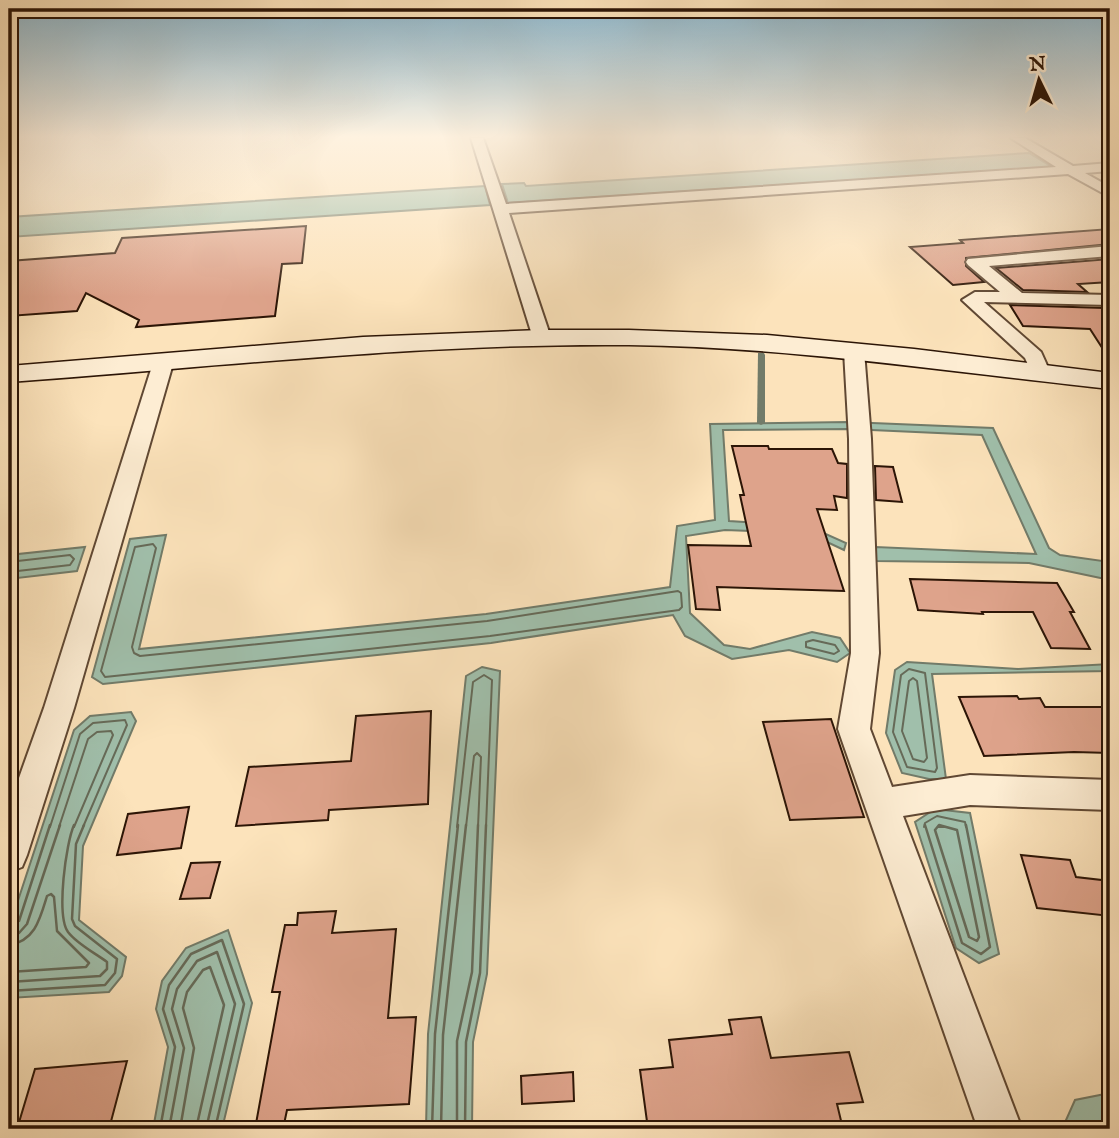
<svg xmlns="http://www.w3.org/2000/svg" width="1119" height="1138" viewBox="0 0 1119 1138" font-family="'IM FELL English',serif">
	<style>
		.water { fill: #a0bfab; stroke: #727b69; stroke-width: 2 }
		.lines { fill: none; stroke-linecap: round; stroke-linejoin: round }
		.shore-far1 { stroke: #666a58; stroke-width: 2 }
		.shore { stroke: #666a58; stroke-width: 2.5 }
		.stream { fill: #727b69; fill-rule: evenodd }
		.building { fill: #dea38b; stroke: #2c1506; stroke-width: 2 }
		.street-casing { stroke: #604833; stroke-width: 4 }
		.secondary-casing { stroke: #2c1506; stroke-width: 3 }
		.street { fill: #fdedd3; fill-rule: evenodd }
		.secondary { fill: #fdedd3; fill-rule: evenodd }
	</style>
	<rect width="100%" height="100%" fill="#fce3bb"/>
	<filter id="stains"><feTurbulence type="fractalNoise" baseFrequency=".00286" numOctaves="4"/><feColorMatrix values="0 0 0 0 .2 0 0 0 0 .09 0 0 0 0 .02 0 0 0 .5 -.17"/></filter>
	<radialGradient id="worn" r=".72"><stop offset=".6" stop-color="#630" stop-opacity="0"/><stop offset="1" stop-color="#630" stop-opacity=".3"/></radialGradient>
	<!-- water -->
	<path class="water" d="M 1029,153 L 1052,167 L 508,203 L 502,184 L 524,183 L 526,186 Z
		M 485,186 L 490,205 L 9,237 L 9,217 Z
		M 848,422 L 993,428 L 1049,548 L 1060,555 L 1110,562 L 1110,580 L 1029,563 L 875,561 L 876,547 L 1036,554 L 982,435 L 849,429 L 723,430 L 729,521 L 808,526 L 846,543 L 844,550 L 808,533 L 725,530 L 686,536 L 690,613 L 724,645 L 750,649 L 812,632 L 840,638 L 850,653 L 837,662 L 789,650 L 732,659 L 685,636 L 673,615 L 491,643 L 103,684 L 92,677 L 130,539 L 166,535 L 139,649 L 486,614 L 670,587 L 677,526 L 715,520 L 710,424 Z
		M 85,547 L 77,571 L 9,579 L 9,555 Z
		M 907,662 L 1018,669 L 1110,664 L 1110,671 L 932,674 L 946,779 L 929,779 L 902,773 L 886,733 L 895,670 Z
		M 482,667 L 500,671 L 487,974 L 473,1042 L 472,1129 L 426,1129 L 428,1034 L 466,676 Z
		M 131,712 L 136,721 L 83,846 L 79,920 L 126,957 L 122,976 L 109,992 L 9,998 L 9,928 L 74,730 L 90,716 Z
		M 935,809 L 970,813 L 999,954 L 979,963 L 956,948 L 915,822 Z
		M 228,930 L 252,1003 L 222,1129 L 153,1129 L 168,1047 L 156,1009 L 162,981 L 186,948 Z
		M 1110,1093 L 1110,1129 L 1062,1129 L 1075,1100 Z"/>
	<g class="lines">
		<!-- shore-far1 -->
		<path class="shore-far1" d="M 153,544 L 156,548 L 132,647 L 134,653 L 140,656 L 487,621 L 678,591 L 681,593 L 682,607 L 679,610 L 490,636 L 105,677 L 101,671 L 135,547 Z
			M 9,562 L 70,555 L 74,559 L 70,565 L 9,572
			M 813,640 L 835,645 L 839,651 L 834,654 L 806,647 L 806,642 Z
			M 909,669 L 925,673 L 937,768 L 935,772 L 907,767 L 893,732 L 901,675 Z
			M 913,678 L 917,681 L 927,758 L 924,762 L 913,759 L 902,731 L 909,681 Z
			M 50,827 L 80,734 L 93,723 L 125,720 L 127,725 L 83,827
			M 59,827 L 88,739 L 97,732 L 111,731 L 113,735 L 74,827
			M 457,827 L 473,682 L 484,675 L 492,680 L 486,827
			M 466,827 L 474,756 L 477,753 L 481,757 L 478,827
			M 924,827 L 925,823 L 937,816 L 965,822 L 966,827
			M 938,827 L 945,827"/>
		<!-- shore -->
		<path class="shore" d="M 925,825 L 962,943 L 981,954 L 990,947 L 966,825
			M 939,825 L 957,830 L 979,937 L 977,941 L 969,937 L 935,830 Z
			M 9,926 L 19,921 L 50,825
			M 9,935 L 19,933 L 27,924 L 60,825
			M 9,945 C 35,941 40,919 47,896 L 51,894 L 54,897 L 57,931 L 89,963 L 86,967 L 9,972
			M 9,982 L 100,976 L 107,969 L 107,962 C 95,953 77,944 68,932 C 56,915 66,843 74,825
			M 9,991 L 105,985 L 115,973 L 117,959 L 75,926 L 72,919 L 76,844 L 84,825
			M 160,1129 L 175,1047 L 163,1009 L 169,985 L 191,954 L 222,940 L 244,1004 L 215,1129
			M 169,1129 L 184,1048 L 172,1009 L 177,989 L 197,961 L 217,952 L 235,1004 L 206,1129
			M 180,1129 L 194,1048 L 183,1008 L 187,992 L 203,970 L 210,967 L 224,1005 L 196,1129
			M 432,1129 L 435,1034 L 458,825
			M 441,1129 L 443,1035 L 466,825
			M 457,1129 L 457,1041 L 472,972 L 478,825
			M 465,1129 L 466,1042 L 480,973 L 486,825"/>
		<!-- stream -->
		<path class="stream" d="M 758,353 L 764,353 L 765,355 L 765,423 L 761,425 L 757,423 Z"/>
	</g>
	<!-- building -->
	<path class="building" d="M 306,226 L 302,263 L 282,264 L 275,316 L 136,327 L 139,320 L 86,293 L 77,311 L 9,316 L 9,261 L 115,253 L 122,238 Z
		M 1110,229 L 1110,244 L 966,258 L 966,266 L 984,282 L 953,285 L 910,247 L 963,243 L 960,240 Z
		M 1110,259 L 1110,282 L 1078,284 L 1087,292 L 1023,290 L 996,268 Z
		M 1010,305 L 1105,308 L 1110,312 L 1110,360 L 1090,329 L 1023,326 Z
		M 732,446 L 768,446 L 769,449 L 832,449 L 838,463 L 847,464 L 847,498 L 834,496 L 837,510 L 817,509 L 844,591 L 717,587 L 720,610 L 696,609 L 688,545 L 751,546 L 740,495 L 744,495 Z
		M 875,466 L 893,467 L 902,502 L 876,500 Z
		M 910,579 L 1057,583 L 1074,612 L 1070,612 L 1090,649 L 1051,648 L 1033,612 L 982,612 L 983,614 L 918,610 Z
		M 1017,696 L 1019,699 L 1040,698 L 1045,707 L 1110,707 L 1110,753 L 1074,752 L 984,756 L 959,697 Z
		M 431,711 L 428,804 L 329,810 L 328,820 L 236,826 L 249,767 L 351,761 L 356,716 Z
		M 831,719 L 864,817 L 790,820 L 763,722 Z
		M 189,807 L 181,848 L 117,855 L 128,814 Z
		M 1021,855 L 1070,860 L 1076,877 L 1110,881 L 1110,916 L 1037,908 Z
		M 220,862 L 210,898 L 180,899 L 191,863 Z
		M 336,911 L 332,933 L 396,929 L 388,1018 L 416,1017 L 409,1104 L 287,1110 L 283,1129 L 255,1129 L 280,992 L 272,992 L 285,925 L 297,925 L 298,913 Z
		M 761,1017 L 771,1058 L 849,1052 L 863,1102 L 837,1104 L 843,1129 L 648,1129 L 640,1070 L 673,1067 L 669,1040 L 732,1034 L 729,1020 Z
		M 127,1061 L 109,1129 L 17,1129 L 35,1069 Z
		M 573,1072 L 574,1101 L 522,1104 L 521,1076 Z"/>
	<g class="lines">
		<defs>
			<path id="street" d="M 471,138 L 483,138 L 506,204 L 1056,167 L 1011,138 L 1025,138 L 1073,166 L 1110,163 L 1110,171 L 1085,173 L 1110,187 L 1110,197 L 1068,174 L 509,213 L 551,338 L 542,344 L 533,338 Z
				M 1110,246 L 1110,256 L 989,266 L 1022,293 L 1110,295 L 1110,305 L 984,302 L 1041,352 L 1050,372 L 1047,376 L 1033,376 L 1025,358 L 962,300 L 975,292 L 1000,292 L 968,265 L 966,262 L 968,259 Z
				M 854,345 L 864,351 L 871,439 L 879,653 L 870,729 L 892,787 L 970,775 L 1110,780 L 1110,810 L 970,805 L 903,816 L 1022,1129 L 978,1129 L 838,729 L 851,653 L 849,439 L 844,351 Z
				M 164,354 L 174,360 L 74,708 L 27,855 L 22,867 L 9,872 L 9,806 L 44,708 L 154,360 Z"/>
			<path id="secondary" d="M 541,330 L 629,330 L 767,335 L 914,349 L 1110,373 L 1110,389 C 950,372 791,347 629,345 C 422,343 216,367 9,382 L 9,366 L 363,337 Z"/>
		</defs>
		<!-- street casing -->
		<use href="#street" class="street-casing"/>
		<!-- secondary casing -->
		<use href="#secondary" class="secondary-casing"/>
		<!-- street -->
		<use href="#street" class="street"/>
		<!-- secondary -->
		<use href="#secondary" class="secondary"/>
	</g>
	<!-- sky -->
	<linearGradient id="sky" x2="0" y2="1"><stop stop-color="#8bb8d0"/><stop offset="0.46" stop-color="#fef2e0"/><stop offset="1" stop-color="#fef2e0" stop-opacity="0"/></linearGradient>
	<rect width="1119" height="297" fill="url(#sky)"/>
	<!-- margin -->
	<rect width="1119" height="1138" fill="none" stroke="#fce3bb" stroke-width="35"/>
	<rect x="10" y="10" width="1098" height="1117" fill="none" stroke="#2c1506" stroke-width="3.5"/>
	<rect x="18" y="18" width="1084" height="1103" fill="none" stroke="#2c1506" stroke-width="2"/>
	<!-- north arrow -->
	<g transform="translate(1039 80) rotate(355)" stroke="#fdedd3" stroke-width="5" paint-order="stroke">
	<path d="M0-5L12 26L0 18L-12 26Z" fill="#2c1506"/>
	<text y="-10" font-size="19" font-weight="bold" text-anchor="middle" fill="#2c1506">N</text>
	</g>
	<rect width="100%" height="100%" filter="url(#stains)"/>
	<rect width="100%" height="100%" fill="url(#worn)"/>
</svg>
